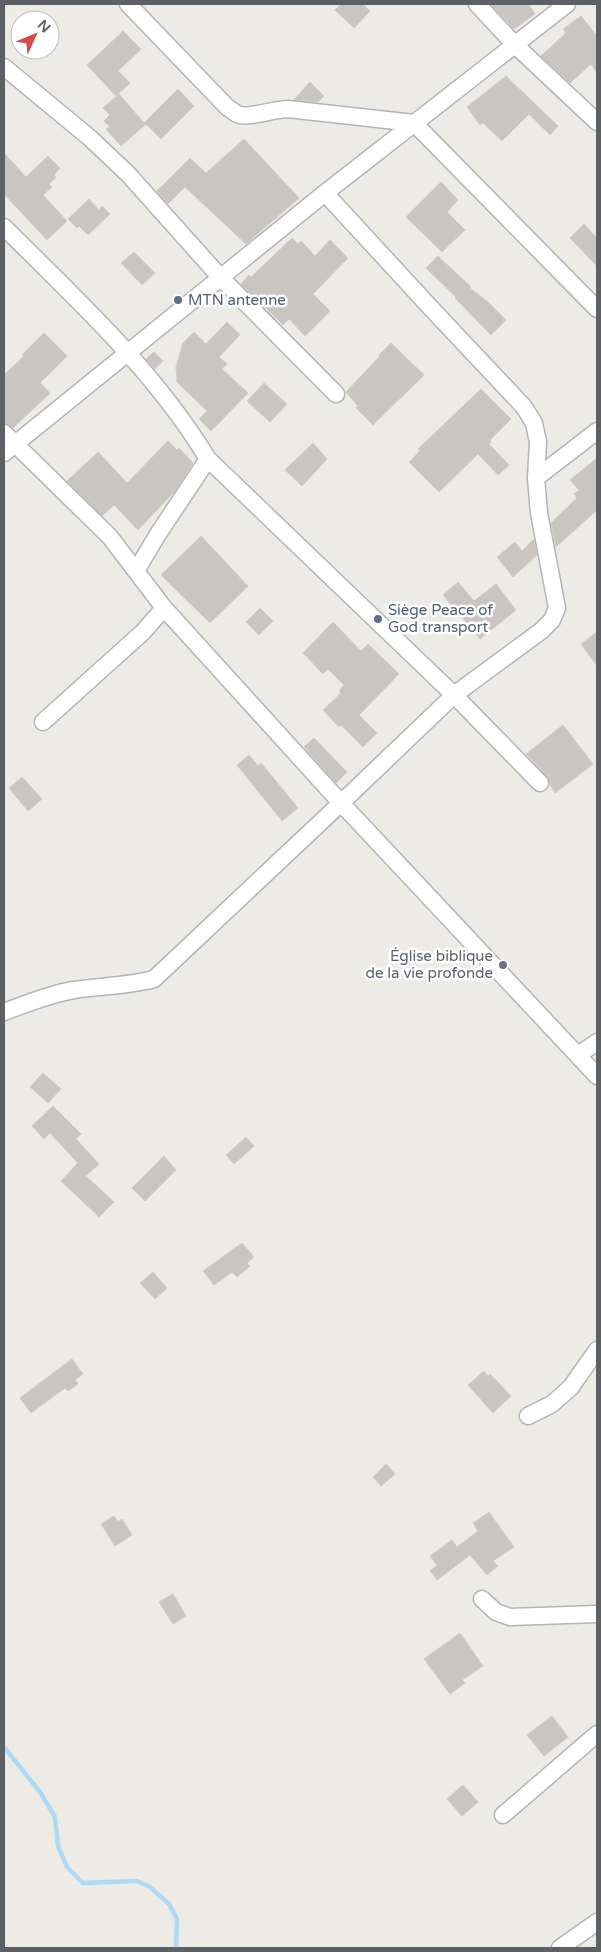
<svg xmlns="http://www.w3.org/2000/svg" width="601" height="1952" viewBox="0 0 601 1952" font-family="'Varela Round',sans-serif">
	<style>
		.lines { fill: none; stroke-linecap: round; stroke-linejoin: round }
		.stream { stroke: #afd9f4; stroke-width: 4.5 }
		.building { fill: #c9c6c2; stroke: #d1cdc5 }
		.minor-casing { stroke: #b2b5b8; stroke-width: 19 }
		.minor { stroke: #fff; stroke-width: 16 }
		.service-dot { fill: #5c6f8a; stroke: #fff; stroke-width: 2 }
		.worship-dot { fill: #6b7280; stroke: #fff; stroke-width: 2 }
		.labels { text-anchor: middle; stroke-width: 5; stroke-linejoin: round; paint-order: stroke }
		.service-label { font-size: 15px; fill: #4e5e75; stroke: #fff; text-anchor: start }
		.worship-label { font-size: 15px; fill: #5b616d; stroke: #fff; text-anchor: end }
	</style>
	<rect width="100%" height="100%" fill="#edebe5"/>
	<g class="lines">
		<!-- stream -->
		<path class="stream" d="M 4,1747 L 40,1792 L 55,1817 L 58,1846 L 67,1867 L 83,1883 L 137,1881 L 150,1887 L 169,1904 L 177,1919 L 176,1948"/>
	</g>
	<!-- building -->
	<path class="building" d="M 341,4 L 363,4 L 370,11 L 354,28 L 335,10 Z
		M 490,4 L 528,4 L 535,14 L 514,29 Z
		M 581,16 L 597,36 L 597,73 L 591,64 L 570,83 L 541,56 L 566,33 L 563,29 Z
		M 123,31 L 141,49 L 118,71 L 130,83 L 116,96 L 87,65 Z
		M 506,76 L 558,126 L 550,135 L 529,114 L 502,141 L 483,123 L 480,125 L 467,107 Z
		M 310,82 L 324,96 L 318,102 L 294,100 Z
		M 178,89 L 194,106 L 161,139 L 146,124 L 121,146 L 106,129 L 110,127 L 104,121 L 110,115 L 103,108 L 119,94 L 144,123 Z
		M 244,139 L 299,198 L 246,244 L 185,187 L 168,204 L 157,191 L 190,158 L 206,173 Z
		M 4,153 L 26,177 L 48,156 L 60,168 L 54,175 L 56,177 L 49,184 L 52,187 L 43,195 L 67,221 L 47,240 L 4,194 Z
		M 441,182 L 458,200 L 447,212 L 465,230 L 442,252 L 406,217 Z
		M 89,199 L 99,210 L 102,206 L 110,214 L 88,235 L 79,226 L 77,228 L 68,219 Z
		M 584,224 L 597,238 L 597,266 L 570,238 Z
		M 292,238 L 298,244 L 301,241 L 315,256 L 330,240 L 348,258 L 313,294 L 330,311 L 305,336 L 289,319 L 283,325 L 241,284 L 249,275 L 251,277 Z
		M 134,252 L 155,273 L 142,285 L 121,263 Z
		M 438,256 L 471,287 L 470,288 L 488,302 L 506,320 L 491,335 L 455,298 L 456,297 L 426,268 Z
		M 227,322 L 240,335 L 219,357 L 227,364 L 222,369 L 248,393 L 211,431 L 199,419 L 207,411 L 177,382 L 176,367 L 183,343 L 194,332 L 206,344 Z
		M 44,333 L 67,356 L 40,383 L 50,393 L 13,428 L 4,423 L 4,375 L 24,356 L 22,355 Z
		M 391,343 L 424,375 L 373,425 L 356,408 L 358,406 L 346,392 L 380,356 L 379,355 Z
		M 154,352 L 163,361 L 155,369 L 146,359 Z
		M 264,383 L 287,404 L 270,422 L 247,401 Z
		M 481,389 L 511,419 L 490,440 L 491,442 L 489,444 L 509,465 L 498,475 L 478,454 L 439,492 L 409,462 L 420,451 L 418,449 Z
		M 168,441 L 177,450 L 179,448 L 193,463 L 175,491 L 138,530 L 114,505 L 102,516 L 67,481 L 98,452 L 127,483 Z
		M 313,443 L 327,459 L 302,486 L 285,470 Z
		M 597,458 L 597,510 L 556,547 L 551,523 L 577,498 L 574,494 L 579,490 L 570,480 Z
		M 201,536 L 248,586 L 210,623 L 161,575 Z
		M 534,539 L 537,555 L 513,577 L 497,557 L 515,542 L 522,551 Z
		M 458,582 L 474,601 L 496,584 L 516,610 L 480,639 L 443,595 Z
		M 260,608 L 273,621 L 259,635 L 246,622 Z
		M 333,622 L 361,651 L 368,644 L 399,674 L 359,715 L 377,733 L 363,747 L 341,725 L 339,727 L 323,710 L 341,693 L 339,691 L 344,685 L 328,669 L 323,674 L 303,653 Z
		M 597,632 L 597,666 L 581,644 Z
		M 563,725 L 593,764 L 555,793 L 550,785 L 547,776 L 526,754 Z
		M 314,738 L 347,772 L 336,783 L 304,747 Z
		M 249,755 L 258,766 L 261,763 L 298,808 L 282,821 L 237,765 Z
		M 22,777 L 42,799 L 28,811 L 9,788 Z
		M 43,1073 L 61,1089 L 48,1103 L 30,1087 Z
		M 53,1106 L 81,1134 L 76,1139 L 99,1164 L 86,1176 L 114,1202 L 99,1217 L 61,1181 L 78,1163 L 50,1133 L 44,1139 L 32,1126 Z
		M 246,1137 L 254,1146 L 234,1164 L 226,1155 Z
		M 164,1156 L 176,1170 L 145,1201 L 132,1188 Z
		M 242,1243 L 254,1257 L 247,1263 L 250,1266 L 237,1277 L 232,1272 L 214,1285 L 203,1271 Z
		M 153,1272 L 167,1288 L 155,1299 L 140,1283 Z
		M 72,1359 L 83,1374 L 75,1380 L 78,1384 L 68,1391 L 65,1388 L 31,1413 L 20,1398 Z
		M 484,1371 L 488,1376 L 490,1374 L 511,1396 L 493,1413 L 468,1385 Z
		M 386,1464 L 395,1474 L 381,1486 L 373,1477 Z
		M 489,1512 L 514,1547 L 493,1561 L 498,1566 L 487,1575 L 470,1555 L 437,1580 L 430,1571 L 437,1565 L 430,1556 L 452,1540 L 457,1547 L 478,1531 L 473,1523 Z
		M 114,1516 L 118,1522 L 122,1519 L 132,1535 L 115,1546 L 101,1524 Z
		M 173,1594 L 186,1616 L 173,1624 L 159,1602 Z
		M 460,1633 L 483,1666 L 462,1680 L 465,1683 L 450,1694 L 424,1659 Z
		M 552,1716 L 568,1737 L 544,1756 L 527,1735 Z
		M 463,1785 L 478,1802 L 462,1816 L 447,1799 Z"/>
	<g class="lines">
		<defs>
			<path id="minor" d="M 128,4 L 227,107 C 230,109 234,112 237,114 C 247,119 275,109 288,109 L 414,123 L 597,309
				M 477,4 L 515,45 L 597,122
				M 4,67 L 90,138 L 128,174 L 221,278 L 336,394
				M 4,227 C 78,301 153,369 208,459 L 158,534 L 136,571
				M 4,433 L 110,537 L 164,608 L 341,803 L 597,1076
				M 4,453 L 325,193 L 567,4
				M 208,459 L 454,695 L 540,783
				M 536,478 L 597,431
				M 43,722 L 143,632 L 164,608
				M 4,1012 C 26,1004 49,994 74,990 C 100,986 128,986 154,979 L 341,803 L 454,695 L 541,631 L 552,620 L 557,608 L 539,513 L 536,478 L 538,442 L 534,423 L 524,407 L 429,306 L 325,193
				M 578,1055 L 597,1042
				M 528,1416 L 552,1404 L 571,1387 L 597,1350
				M 482,1599 L 496,1612 L 510,1617 L 597,1614
				M 503,1815 L 597,1734
				M 560,1948 L 597,1922"/>
		</defs>
		<!-- minor casing -->
		<use href="#minor" class="minor-casing"/>
		<!-- minor -->
		<use href="#minor" class="minor"/>
	</g>
	<!-- markers -->
	<g class="service-dot">
		<circle cx="178" cy="300" r="5"/>
		<circle cx="378" cy="619" r="5"/>
	</g>
	<circle class="worship-dot" cx="503" cy="965" r="5"/>
	<g class="labels">
		<!-- service labels -->
		<g class="service-label">
			<text x="188" y="305">MTN antenne</text>
			<text x="388" y="615">Siège Peace of<tspan x="388" dy="17">God transport</tspan></text>
		</g>
		<!-- worship labels -->
		<g class="worship-label">
			<text x="493" y="961">Église biblique<tspan x="493" dy="17">de la vie profonde</tspan></text>
		</g>
	</g>
	<!-- border -->
	<rect width="601" height="1952" fill="none" stroke="#5d6064" stroke-width="10"/>
	<!-- north arrow -->
	<g transform="translate(35 35) rotate(46)"><circle r="24" fill="#ffffff" stroke="#bebfc1"/>
	<path d="M0-4L9 19L0 12L-9 19Z" fill="#d24c47"/>
	<text y="-8" font-size="14" font-weight="bold" text-anchor="middle" fill="#5d6064">N</text>
	</g>
</svg>
